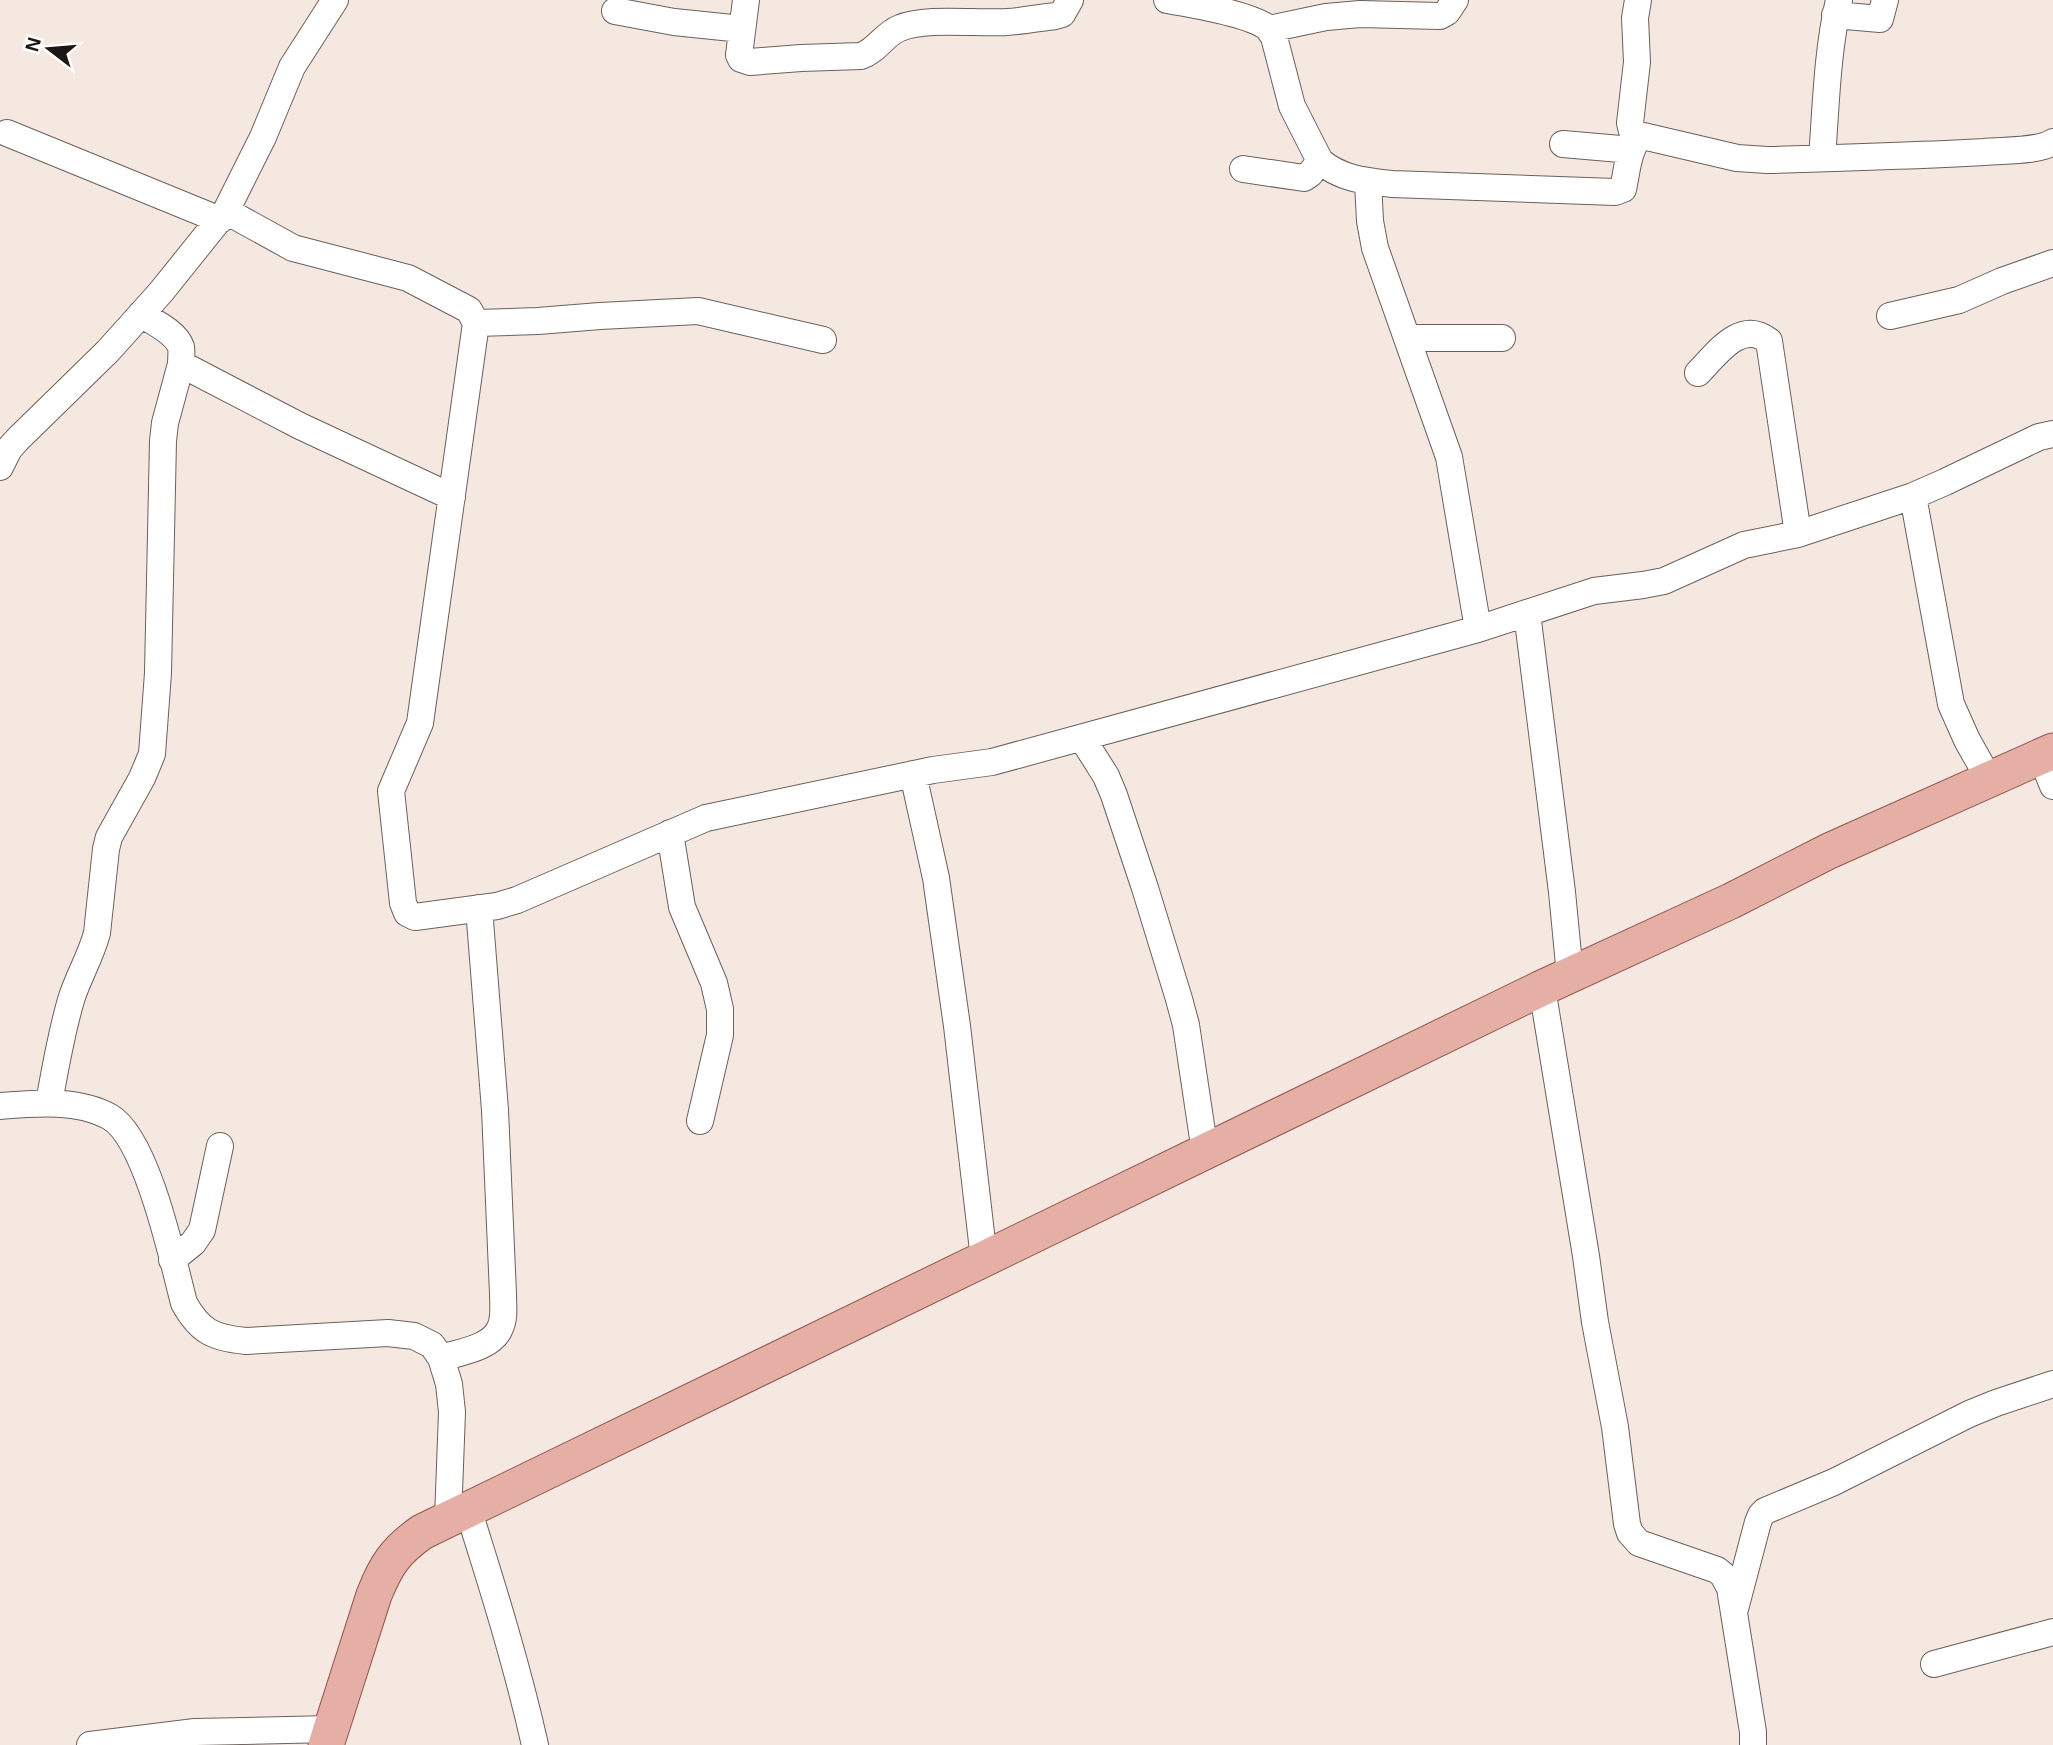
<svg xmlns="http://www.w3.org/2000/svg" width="2053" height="1745" viewBox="0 0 2053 1745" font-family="Arial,sans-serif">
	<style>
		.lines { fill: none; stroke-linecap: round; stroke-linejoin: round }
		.minor-casing { stroke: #6b605b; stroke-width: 28 }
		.major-casing { stroke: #93574c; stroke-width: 37 }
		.minor { stroke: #fff; stroke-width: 26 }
		.major { stroke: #e5afa6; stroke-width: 35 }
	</style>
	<rect width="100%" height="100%" fill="#f4e8e1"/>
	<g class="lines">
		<defs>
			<path id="minor" d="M 746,0 L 739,55 L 741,59 L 750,62 L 801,58 L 861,56 C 878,50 884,34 900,28 C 925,17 978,24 1007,22 C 1023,21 1039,18 1055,16 L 1062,14 L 1070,0
				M 1167,0 C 1191,4 1250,14 1268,28 C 1269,30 1273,35 1274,37 L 1292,106 L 1320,161 C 1341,179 1365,181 1392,184 L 1615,192 L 1623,189 C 1627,173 1628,143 1643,136 L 1737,158 L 1767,160 C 1839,158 1911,156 1984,152 C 2003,150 2037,152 2053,142
				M 615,11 L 674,22 L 742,29
				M 1835,15 L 1880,19 L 1885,0
				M 1269,29 L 1326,17 L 1360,14 L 1440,16 L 1447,12 L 1455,0
				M 7,133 L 220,220
				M 1638,137 L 1632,131 L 1630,123 L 1637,62 L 1635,18 L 1638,0
				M 1563,144 L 1632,150
				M 1822,158 C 1826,106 1827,52 1839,0
				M 1243,169 L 1304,178 L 1310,174 L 1320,161
				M 1368,182 L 1370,221 L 1375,248 L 1449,457 L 1478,629
				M 226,211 L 293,248 L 408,278 L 469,310 L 476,323 L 420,723 L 391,791 L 403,903 L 407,913 L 415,917 L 497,906 L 517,900 L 706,818 L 933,770 L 992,762 L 1478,629 L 1594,591 L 1643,585 L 1664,581 L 1744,545 L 1798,534 L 1913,496 L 1945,482 L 2039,437 L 2053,434
				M 1890,316 L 1959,300 L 2002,281 L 2053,263
				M 476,323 L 538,321 L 600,316 L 698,311 L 823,340
				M 1407,338 L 1502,338
				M 181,364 L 300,426 L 452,497
				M 1698,373 C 1717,354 1740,319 1769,341 L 1798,534
				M 0,467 L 9,449 L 18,439 L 108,351 L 161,292 L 226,211 L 263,137 L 292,67 L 335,0
				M 1913,496 L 1951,704 L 1967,740 L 1989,779
				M 1527,613 L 1562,892 L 1570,975
				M 1082,738 L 1106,776 L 1114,795 L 1145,888 L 1179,999 L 1186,1025 L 1205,1152
				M 2041,756 L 2053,786
				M 913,774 L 936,878 L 957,1026 L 984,1259
				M 670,833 L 682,907 L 714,983 L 720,1009 L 720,1035 L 700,1121
				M 1542,988 L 1586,1256 L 1595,1322 L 1615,1427 L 1627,1524 L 1630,1533 L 1639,1543 L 1717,1570 L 1723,1575 L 1730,1588 L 1753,1732 L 1753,1745
				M 49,1103 C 55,1069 61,1034 71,1000 C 78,977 91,956 97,933 L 106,849 L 109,837 L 142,778 L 152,754 L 158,673 L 163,441 L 165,423 L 181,364 C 181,359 182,352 181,347 C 176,332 153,322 141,314
				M 0,1106 C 35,1103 79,1099 110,1117 C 147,1138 173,1261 184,1303 C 200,1332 214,1338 246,1341 L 388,1333 L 414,1336 L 432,1345 L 441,1358 L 449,1384 L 452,1412 L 448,1519
				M 172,1260 L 193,1243 L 202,1230 L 220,1146
				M 441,1358 C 460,1352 492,1348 500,1328 C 505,1318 503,1305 503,1294 L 495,1110 L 479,908
				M 468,1509 C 493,1588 517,1665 535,1745
				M 1735,1609 L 1758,1522 L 1761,1515 L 1765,1511 L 1834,1482 L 1969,1414 L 1996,1403 L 2053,1384
				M 1934,1664 L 2053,1632
				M 90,1745 L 195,1732 L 331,1729"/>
			<path id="major" d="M 326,1745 L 374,1595 C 386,1565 395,1551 422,1532 L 1542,988 L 1731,901 L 1829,851 L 2053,751"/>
		</defs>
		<!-- minor casing -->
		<use href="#minor" class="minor-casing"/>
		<!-- major casing -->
		<use href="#major" class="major-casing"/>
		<!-- minor -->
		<use href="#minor" class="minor"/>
		<!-- major -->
		<use href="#major" class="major"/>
	</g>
	<!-- north arrow -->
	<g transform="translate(49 49) rotate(286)" stroke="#ffffff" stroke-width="5" paint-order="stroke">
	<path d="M0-5L12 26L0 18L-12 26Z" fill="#1b1715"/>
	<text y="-10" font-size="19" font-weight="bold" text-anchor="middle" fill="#1b1715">N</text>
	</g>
</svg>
